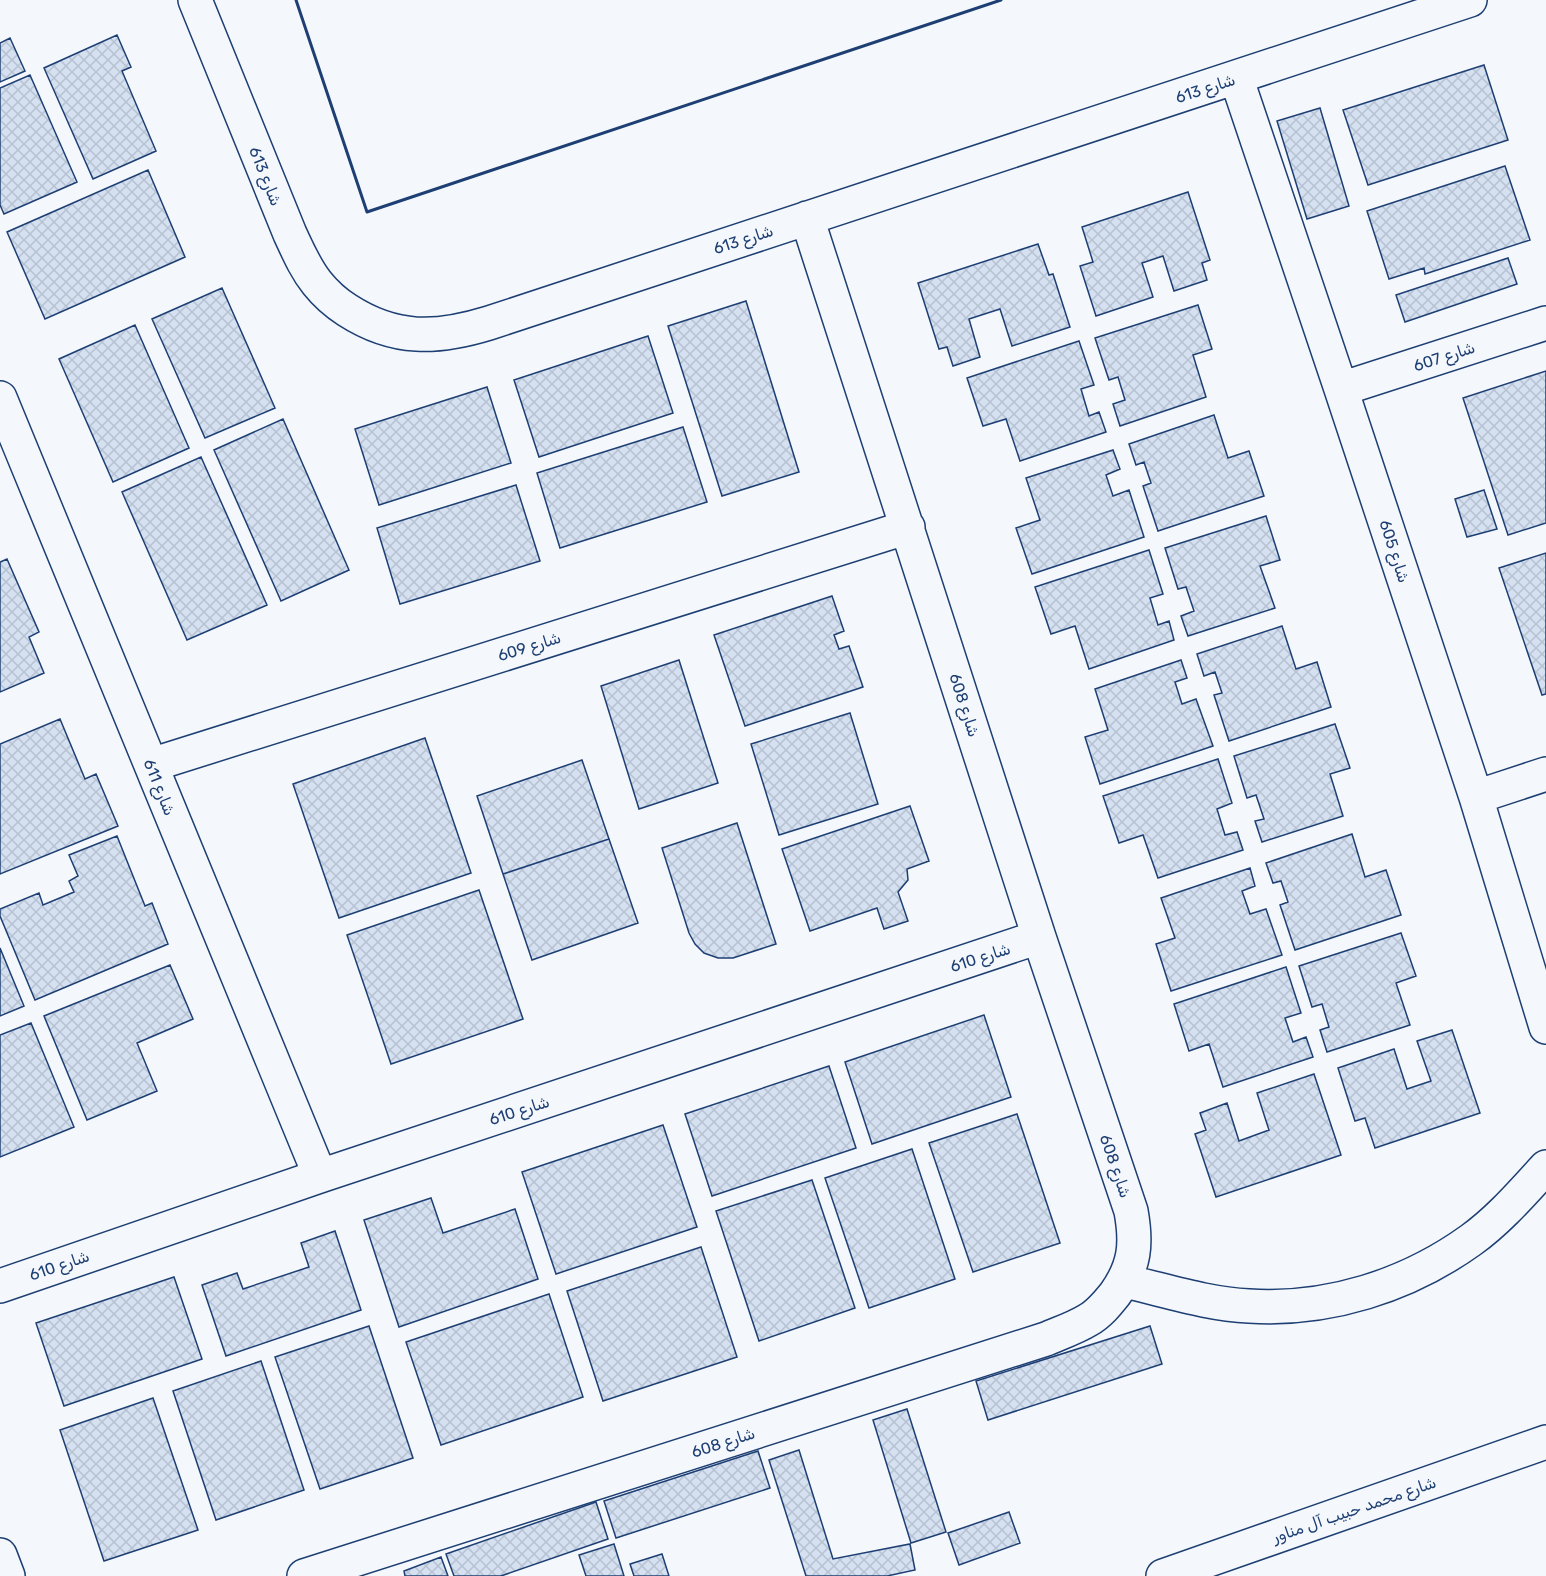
<svg xmlns="http://www.w3.org/2000/svg" width="1546" height="1576" viewBox="0 0 1546 1576" font-family="Rubik,Vazirmatn,sans-serif">
	<style>
		.building { fill: url(#building-cross-hatch); stroke: #1d3f73; stroke-width: 1.5 }
		.lines { fill: none; stroke-linecap: round; stroke-linejoin: round }
		.minor-casing { stroke: #1d3f73; stroke-width: 36 }
		.major-casing { stroke: #1d3f73; stroke-width: 36 }
		.minor { stroke: #f4f7fb; stroke-width: 33 }
		.major { stroke: #f4f7fb; stroke-width: 33 }
		.wall { stroke: #1d3f73; stroke-width: 3 }
		.labels { text-anchor: middle; stroke-width: 4.5; stroke-linejoin: round; paint-order: stroke }
		.street-label { font-size: 16px; fill: #1d3f73; stroke: #f4f7fb }
	</style>
	<defs>
		<pattern id="building-cross-hatch" width="8" height="8" patternUnits="userSpaceOnUse" patternTransform="scale(1.5)"><rect width="8" height="8" fill="#d5e0f0"/><path d="M0 0l8 8M0 8l8-8" fill="none" stroke="#b6c1d1"/></pattern>
	</defs>
	<rect width="100%" height="100%" fill="#f4f7fb"/>
	<!-- building -->
	<path class="building" d="M 117,35 L 131,67 L 122,71 L 156,151 L 93,179 L 44,68 Z
		M 10,38 L 25,71 L 0,82 L 0,43 Z
		M 1484,65 L 1508,140 L 1368,185 L 1343,110 Z
		M 30,75 L 77,182 L 4,214 L 0,205 L 0,88 Z
		M 1320,108 L 1349,206 L 1307,219 L 1277,121 Z
		M 1505,166 L 1530,240 L 1425,274 L 1424,268 L 1389,279 L 1367,211 Z
		M 148,170 L 185,257 L 45,319 L 7,232 Z
		M 1188,192 L 1210,260 L 1202,263 L 1207,280 L 1174,291 L 1163,256 L 1142,263 L 1153,297 L 1096,316 L 1080,266 L 1093,262 L 1082,227 Z
		M 1038,244 L 1049,275 L 1053,274 L 1070,327 L 1012,346 L 1000,309 L 969,319 L 980,357 L 953,366 L 947,347 L 939,349 L 918,283 Z
		M 1508,258 L 1517,284 L 1405,322 L 1396,295 Z
		M 222,288 L 275,408 L 205,438 L 152,319 Z
		M 746,301 L 799,472 L 722,496 L 668,326 Z
		M 1198,305 L 1212,349 L 1193,355 L 1206,397 L 1120,426 L 1113,404 L 1125,400 L 1118,377 L 1109,380 L 1095,338 Z
		M 135,325 L 189,448 L 113,482 L 59,359 Z
		M 648,336 L 673,413 L 539,457 L 514,380 Z
		M 1079,341 L 1094,385 L 1081,389 L 1089,416 L 1099,412 L 1106,432 L 1020,461 L 1006,419 L 983,426 L 967,378 Z
		M 1546,371 L 1546,523 L 1508,535 L 1463,398 Z
		M 487,387 L 511,463 L 379,505 L 355,429 Z
		M 1214,415 L 1228,458 L 1249,451 L 1264,496 L 1158,531 L 1143,486 L 1151,483 L 1144,462 L 1136,465 L 1129,444 Z
		M 283,419 L 349,570 L 281,601 L 214,450 Z
		M 683,427 L 707,502 L 560,548 L 537,473 Z
		M 1113,450 L 1120,469 L 1106,475 L 1113,496 L 1129,490 L 1144,537 L 1032,574 L 1016,528 L 1040,520 L 1026,478 Z
		M 201,457 L 267,605 L 187,640 L 122,492 Z
		M 516,485 L 540,561 L 400,604 L 377,528 Z
		M 1484,490 L 1497,529 L 1467,537 L 1455,499 Z
		M 1266,516 L 1280,560 L 1260,566 L 1275,608 L 1188,636 L 1181,616 L 1194,611 L 1186,587 L 1178,589 L 1165,548 Z
		M 1149,550 L 1163,594 L 1150,598 L 1158,625 L 1169,621 L 1174,640 L 1089,669 L 1075,626 L 1051,634 L 1035,587 Z
		M 1546,553 L 1546,694 L 1542,695 L 1499,568 Z
		M 7,559 L 39,632 L 29,637 L 44,673 L 0,692 L 0,562 Z
		M 832,596 L 844,631 L 834,635 L 839,649 L 849,646 L 863,687 L 745,726 L 714,635 Z
		M 1282,626 L 1296,669 L 1317,662 L 1331,707 L 1229,741 L 1214,695 L 1222,693 L 1215,672 L 1204,676 L 1197,654 Z
		M 679,660 L 718,783 L 639,809 L 601,686 Z
		M 1181,660 L 1187,678 L 1175,682 L 1182,704 L 1196,699 L 1213,746 L 1100,784 L 1085,737 L 1108,730 L 1095,689 Z
		M 850,713 L 878,804 L 779,835 L 751,744 Z
		M 60,719 L 85,779 L 96,774 L 118,826 L 0,874 L 0,744 Z
		M 1335,724 L 1350,768 L 1330,774 L 1343,816 L 1262,842 L 1255,821 L 1264,819 L 1256,795 L 1247,798 L 1234,756 Z
		M 425,738 L 471,873 L 339,918 L 293,784 Z
		M 1218,759 L 1232,803 L 1217,809 L 1225,835 L 1237,832 L 1243,850 L 1158,878 L 1143,835 L 1119,843 L 1103,796 Z
		M 582,760 L 609,839 L 503,874 L 477,796 Z
		M 910,806 L 929,861 L 907,869 L 908,880 L 898,892 L 908,921 L 884,929 L 877,908 L 810,931 L 782,849 Z
		M 737,823 L 776,944 L 733,958 L 718,958 L 704,953 L 695,944 L 689,933 L 662,848 Z
		M 1352,834 L 1365,877 L 1386,870 L 1401,915 L 1295,950 L 1280,905 L 1288,902 L 1281,881 L 1273,883 L 1266,863 Z
		M 117,836 L 145,906 L 152,903 L 168,944 L 35,1000 L 0,916 L 0,909 L 39,893 L 43,905 L 74,892 L 69,881 L 78,876 L 69,855 Z
		M 609,839 L 638,923 L 532,960 L 503,874 Z
		M 1250,868 L 1255,886 L 1242,891 L 1250,914 L 1266,909 L 1282,955 L 1171,991 L 1156,944 L 1175,938 L 1161,898 Z
		M 479,890 L 523,1019 L 391,1064 L 347,935 Z
		M 1401,933 L 1416,976 L 1396,983 L 1410,1025 L 1327,1052 L 1320,1030 L 1329,1027 L 1322,1004 L 1312,1007 L 1299,966 Z
		M 0,948 L 24,1006 L 0,1016 Z
		M 170,965 L 193,1019 L 137,1043 L 157,1091 L 87,1120 L 44,1016 Z
		M 1286,967 L 1301,1013 L 1285,1018 L 1293,1042 L 1306,1037 L 1313,1057 L 1223,1087 L 1209,1044 L 1189,1051 L 1174,1004 Z
		M 984,1015 L 1011,1097 L 872,1144 L 845,1062 Z
		M 31,1023 L 74,1127 L 0,1157 L 0,1035 Z
		M 1452,1030 L 1480,1113 L 1375,1148 L 1365,1118 L 1355,1121 L 1338,1068 L 1394,1049 L 1407,1089 L 1431,1081 L 1417,1041 Z
		M 829,1066 L 856,1148 L 712,1196 L 685,1114 Z
		M 1314,1074 L 1341,1155 L 1216,1197 L 1195,1134 L 1206,1130 L 1200,1113 L 1227,1103 L 1239,1141 L 1269,1130 L 1257,1093 Z
		M 1017,1114 L 1060,1243 L 973,1272 L 929,1143 Z
		M 663,1125 L 697,1227 L 556,1274 L 522,1172 Z
		M 912,1149 L 955,1279 L 869,1308 L 825,1178 Z
		M 812,1180 L 855,1308 L 759,1341 L 716,1211 Z
		M 431,1198 L 443,1233 L 515,1209 L 538,1279 L 399,1327 L 364,1220 Z
		M 335,1231 L 361,1310 L 226,1356 L 202,1285 L 237,1273 L 243,1289 L 309,1267 L 301,1243 Z
		M 701,1247 L 737,1357 L 603,1401 L 567,1291 Z
		M 174,1277 L 202,1359 L 64,1406 L 36,1323 Z
		M 549,1294 L 583,1397 L 441,1445 L 406,1342 Z
		M 369,1326 L 413,1458 L 320,1489 L 275,1357 Z
		M 1150,1326 L 1162,1364 L 988,1420 L 976,1381 Z
		M 261,1361 L 304,1490 L 216,1520 L 173,1391 Z
		M 153,1398 L 198,1530 L 104,1561 L 60,1430 Z
		M 907,1409 L 946,1532 L 911,1543 L 873,1420 Z
		M 799,1450 L 833,1559 L 910,1544 L 915,1570 L 887,1576 L 806,1576 L 769,1460 Z
		M 758,1451 L 770,1488 L 616,1538 L 604,1501 Z
		M 596,1502 L 608,1539 L 501,1576 L 454,1576 L 446,1554 Z
		M 1009,1512 L 1020,1543 L 959,1565 L 948,1533 Z
		M 614,1544 L 624,1576 L 586,1576 L 579,1555 Z
		M 662,1554 L 669,1576 L 634,1576 L 630,1564 Z
		M 441,1557 L 448,1576 L 405,1576 L 404,1571 Z"/>
	<g class="lines">
		<defs>
			<path id="minor" d="M 195,0 L 290,234 C 298,251 305,268 317,283 C 325,293 336,303 347,310 C 395,341 437,339 489,323 L 1470,0
				M 1236,77 L 1341,389 L 1476,797 L 1546,1027
				M 1341,389 L 1546,323
				M 0,398 L 320,1176
				M 151,765 L 908,527
				M 1476,797 L 1546,774
				M 1124,1281 C 1165,1290 1206,1304 1249,1306 C 1328,1311 1407,1286 1471,1240 C 1499,1220 1523,1192 1546,1167
				M 0,1286 L 320,1176 L 1039,937
				M 0,1555 L 8,1576
				M 304,1576 L 1046,1339 C 1060,1333 1075,1328 1088,1320 C 1099,1314 1107,1304 1115,1294 C 1135,1266 1137,1244 1131,1211 L 1039,937 L 807,218"/>
			<path id="major" d="M 1163,1576 L 1546,1442"/>
		</defs>
		<!-- minor casing -->
		<use href="#minor" class="minor-casing"/>
		<!-- major casing -->
		<use href="#major" class="major-casing"/>
		<!-- minor -->
		<use href="#minor" class="minor"/>
		<!-- major -->
		<use href="#major" class="major"/>
		<!-- wall -->
		<path class="wall" d="M 296,0 L 367,212 L 1001,0"/>
	</g>
	<g class="labels">
		<!-- street labels -->
		<g class="street-label">
			<text transform="translate(1205 88) rotate(-18)" y="6">شارع 613</text>
			<text transform="translate(266 176) rotate(68)" y="6">شارع 613</text>
			<text transform="translate(743 239) rotate(-18)" y="6">شارع 613</text>
			<text transform="translate(1444 356) rotate(-18)" y="6">شارع 607</text>
			<text transform="translate(1395 551) rotate(72)" y="6">شارع 605</text>
			<text transform="translate(529 646) rotate(-17)" y="6">شارع 609</text>
			<text transform="translate(965 705) rotate(72)" y="6">شارع 608</text>
			<text transform="translate(160 787) rotate(68)" y="6">شارع 611</text>
			<text transform="translate(980 957) rotate(-18)" y="6">شارع 610</text>
			<text transform="translate(519 1110) rotate(-18)" y="6">شارع 610</text>
			<text transform="translate(1116 1166) rotate(71)" y="6">شارع 608</text>
			<text transform="translate(59 1265) rotate(-19)" y="6">شارع 610</text>
			<text transform="translate(723 1442) rotate(-18)" y="6">شارع 608</text>
			<text transform="translate(1354 1509) rotate(-19)" y="6">شارع محمد حبيب آل مناور</text>
		</g>
	</g>
</svg>
